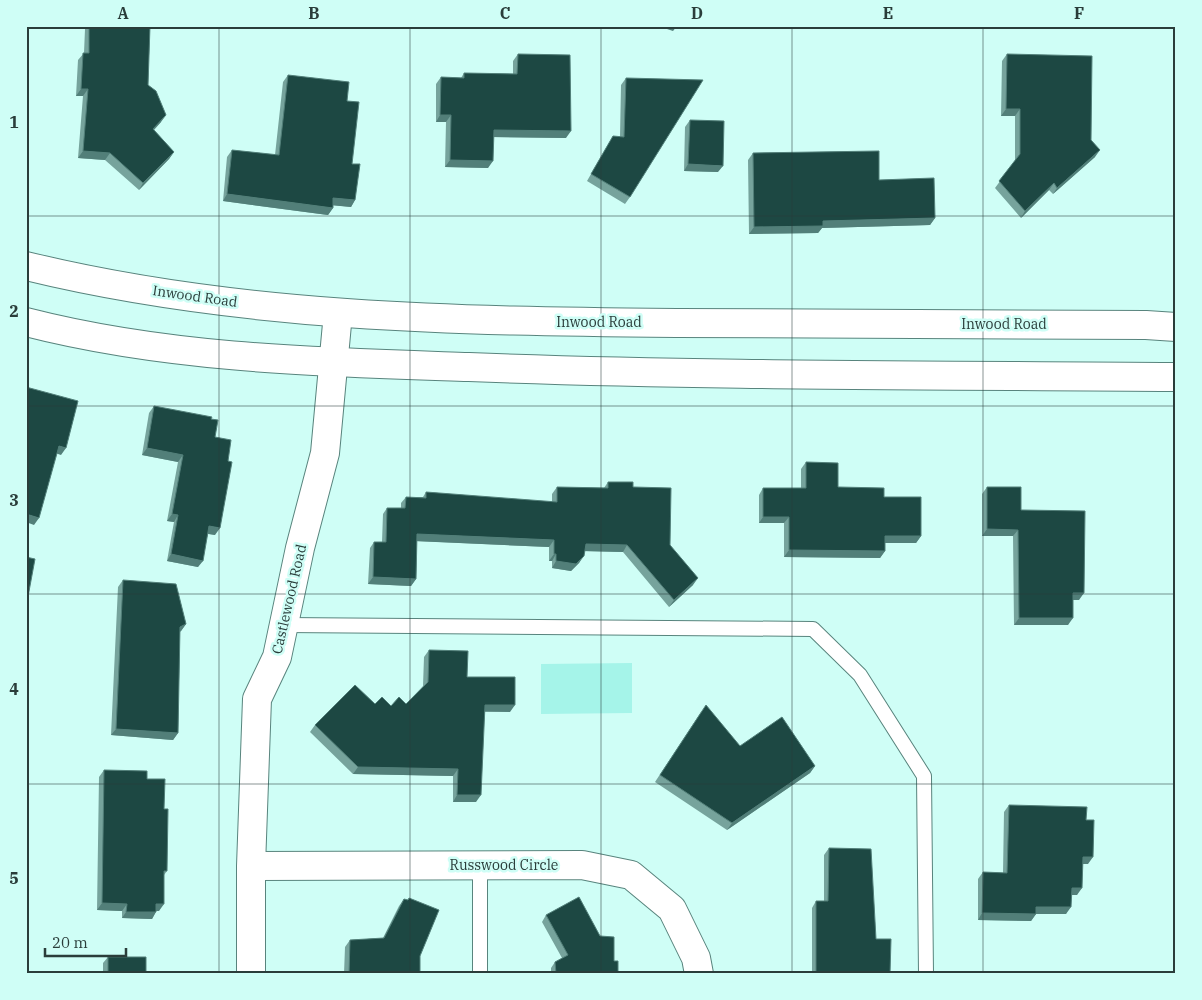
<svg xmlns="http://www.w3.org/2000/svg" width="1202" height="1000" viewBox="0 0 1202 1000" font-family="'IBM Plex Serif',serif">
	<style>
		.green { fill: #a5f4e9 }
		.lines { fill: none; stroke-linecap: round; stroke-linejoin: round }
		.service-casing { stroke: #58847d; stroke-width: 16 }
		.minor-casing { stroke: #58847d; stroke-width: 30 }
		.secondary-casing { stroke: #58847d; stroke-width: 30 }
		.service { stroke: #fff; stroke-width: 14 }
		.minor { stroke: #fff; stroke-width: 28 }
		.secondary { stroke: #fff; stroke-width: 28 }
		.wall { fill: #76a39c }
		.shaded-wall { fill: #527f79 }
		.building { fill: #1d4843; stroke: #527f79 }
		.grid { fill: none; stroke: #2a3d3a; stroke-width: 1; stroke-opacity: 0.55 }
		.labels { text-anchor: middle; stroke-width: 5; stroke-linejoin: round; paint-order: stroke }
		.street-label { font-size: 14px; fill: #2a3d3a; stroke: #cffef6 }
		.neatline { fill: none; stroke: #2a3d3a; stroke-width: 2 }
		.grid-label { font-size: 16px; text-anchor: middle; font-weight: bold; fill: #2a3d3a }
	</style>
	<rect width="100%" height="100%" fill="#cffef6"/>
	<!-- green -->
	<path class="green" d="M 632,663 L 632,713 L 541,714 L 541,664 Z"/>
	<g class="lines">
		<defs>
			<path id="service" d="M 284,625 L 813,629 L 860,675 L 924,776 L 926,974
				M 480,974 L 480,865"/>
			<path id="minor" d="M 251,866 L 582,865 L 631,875 L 672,909 L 696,958 L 699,974
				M 251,974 L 251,866 L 257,699 L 277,657 L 300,548 L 325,453 L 338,313"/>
			<path id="secondary" d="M 26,266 C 239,318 459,321 677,323 C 833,323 989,324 1146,325 L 1176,327
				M 26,322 C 170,359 321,362 469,367 C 704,376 940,375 1176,377"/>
		</defs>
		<!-- service casing -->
		<use href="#service" class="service-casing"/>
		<!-- minor casing -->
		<use href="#minor" class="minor-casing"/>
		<!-- secondary casing -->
		<use href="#secondary" class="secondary-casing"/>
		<!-- service -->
		<use href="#service" class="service"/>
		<!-- minor -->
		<use href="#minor" class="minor"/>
		<!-- secondary -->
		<use href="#secondary" class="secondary"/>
	</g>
	<!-- wall -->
	<path class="wall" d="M 86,26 L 150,26 L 148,85 L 161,122 L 154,130 L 174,152 L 169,159 L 139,190 L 105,160 L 78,158 L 83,96 L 76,96 L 78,60 L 84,53 L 85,29 Z
		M 518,54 L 566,138 L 494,137 L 488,168 L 445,167 L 446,122 L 436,122 L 436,84 L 441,77 L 461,78 L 464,73 L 513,74 L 513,61 Z
		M 1007,54 L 1091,140 L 1095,157 L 1053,194 L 1049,190 L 1021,218 L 995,188 L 1015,161 L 1015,116 L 1001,116 L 1002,61 Z
		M 288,75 L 347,101 L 355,200 L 351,207 L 333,205 L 333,208 L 328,215 L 223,201 L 227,157 L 232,150 L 275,155 L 283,82 Z
		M 626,78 L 630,197 L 625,204 L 587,181 L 613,136 L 620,137 L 621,85 Z
		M 690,120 L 718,172 L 684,171 L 685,127 Z
		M 753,153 L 879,180 L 935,218 L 930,225 L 822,228 L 818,233 L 749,234 L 748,160 Z
		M 154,406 L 211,419 L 215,437 L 215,535 L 208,534 L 198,567 L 167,561 L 174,522 L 167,521 L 178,462 L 142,455 L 149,413 Z
		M 806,462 L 838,487 L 884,497 L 921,536 L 916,543 L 885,543 L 885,551 L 880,558 L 784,557 L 784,523 L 759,523 L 759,495 L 763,488 L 801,488 L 801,469 Z
		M 608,482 L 633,487 L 670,545 L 693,585 L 669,607 L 623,552 L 585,551 L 579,563 L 571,571 L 552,568 L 552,561 L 549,561 L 549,547 L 417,541 L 416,579 L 411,586 L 368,584 L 370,548 L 374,542 L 382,542 L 383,514 L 387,508 L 401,508 L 401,503 L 406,497 L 423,497 L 426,492 L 552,502 L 552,494 L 557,487 L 604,488 Z
		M 987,487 L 1021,510 L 1079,600 L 1073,600 L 1068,625 L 1014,625 L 1013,536 L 982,536 L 982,494 Z
		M 123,580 L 186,624 L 181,631 L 180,632 L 178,733 L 173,740 L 111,735 L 118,587 Z
		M 429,650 L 467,677 L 510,712 L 485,712 L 476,802 L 453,802 L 453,776 L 353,774 L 310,732 L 315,725 L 375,704 L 391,706 L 406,704 L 423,686 L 424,657 Z
		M 701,712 L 740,746 L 815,766 L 810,773 L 727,830 L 655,782 Z
		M 104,770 L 147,779 L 164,809 L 167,871 L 164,875 L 159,911 L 156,911 L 152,919 L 122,918 L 122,911 L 97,910 L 99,777 Z
		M 1009,805 L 1086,820 L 1088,864 L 1083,864 L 1077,895 L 1072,895 L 1066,914 L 1036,914 L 1031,921 L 978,920 L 978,879 L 983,872 L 1003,873 L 1004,812 Z
		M 829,848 L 876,939 L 890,974 L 812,974 L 812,908 L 816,901 L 824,901 L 824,855 Z
		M 404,899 L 420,974 L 344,974 L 345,947 L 350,940 L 383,938 L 399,906 Z
		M 546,915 L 600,936 L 614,961 L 618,974 L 551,974 L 551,968 L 555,962 L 562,958 L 542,922 Z
		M 108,957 L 146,974 L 103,974 L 103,963 Z"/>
	<!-- shaded-wall -->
	<path class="shaded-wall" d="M 658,26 L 677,26 L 673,31 Z
		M 81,89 L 88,89 L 83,96 L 76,96 Z
		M 1006,109 L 1020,109 L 1015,116 L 1001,116 Z
		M 166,115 L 161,122 L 148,136 L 153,129 Z
		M 440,115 L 451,115 L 446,122 L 436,122 Z
		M 494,130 L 571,131 L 566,138 L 489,137 Z
		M 1100,150 L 1095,157 L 1053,194 L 1057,188 Z
		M 83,151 L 110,153 L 105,160 L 78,158 Z
		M 174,152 L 169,159 L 139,190 L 143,183 Z
		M 450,160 L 493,161 L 488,168 L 445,167 Z
		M 688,164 L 723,166 L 718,172 L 684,171 Z
		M 1054,183 L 1049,190 L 1021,218 L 1025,211 Z
		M 227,194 L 333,208 L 328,215 L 223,201 Z
		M 333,198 L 355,200 L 351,207 L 329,205 Z
		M 935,218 L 930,225 L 822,228 L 818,233 L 749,234 L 754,227 L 823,221 Z
		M 59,446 L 66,448 L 61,455 L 55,453 Z
		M 147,448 L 183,455 L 178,462 L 142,455 Z
		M 26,514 L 39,518 L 34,525 L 26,522 Z
		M 172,514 L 178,515 L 174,522 L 167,521 Z
		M 763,517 L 789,517 L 784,523 L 759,523 Z
		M 209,526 L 220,528 L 215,535 L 204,533 Z
		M 987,529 L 1018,530 L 1013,536 L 982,536 Z
		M 417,534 L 554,540 L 549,547 L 413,541 Z
		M 885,536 L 921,536 L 916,543 L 880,543 Z
		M 586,544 L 627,545 L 623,552 L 581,551 Z
		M 789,550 L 885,551 L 880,558 L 784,557 Z
		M 171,554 L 203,561 L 198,567 L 167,561 Z
		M 554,554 L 556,554 L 552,561 L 549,561 Z
		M 584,556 L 579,563 L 571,571 L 552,568 L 556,561 Z
		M 373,577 L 416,579 L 411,586 L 368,584 Z
		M 698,578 L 693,585 L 669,607 L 674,600 Z
		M 1073,593 L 1084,593 L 1079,600 L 1068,600 Z
		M 1019,618 L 1073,618 L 1068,625 L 1014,625 Z
		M 186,624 L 181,631 L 175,633 L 180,627 Z
		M 485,705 L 515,705 L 510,712 L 480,711 Z
		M 116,729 L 178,733 L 173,740 L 111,735 Z
		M 815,766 L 810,773 L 727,830 L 732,823 Z
		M 358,767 L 458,769 L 453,776 L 353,774 Z
		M 457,795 L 481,795 L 476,802 L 453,802 Z
		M 1083,857 L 1093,857 L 1088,864 L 1078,864 Z
		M 1072,888 L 1082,888 L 1077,895 L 1067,895 Z
		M 102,903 L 127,904 L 122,911 L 97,910 Z
		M 156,904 L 164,904 L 159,911 L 152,911 Z
		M 1036,907 L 1071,907 L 1066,914 L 1031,914 Z
		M 126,912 L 156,912 L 152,919 L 122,918 Z
		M 982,913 L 1036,914 L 1031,921 L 978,920 Z"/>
	<!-- building -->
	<path class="building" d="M 89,26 L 150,26 L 148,85 L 156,91 L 166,115 L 153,129 L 174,152 L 143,183 L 110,153 L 83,151 L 88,89 L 81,89 L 83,53 L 89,53 Z
		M 518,54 L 570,55 L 571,131 L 494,130 L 493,161 L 450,160 L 451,115 L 440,115 L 441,77 L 464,78 L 464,73 L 517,74 Z
		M 1007,54 L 1092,56 L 1091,140 L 1100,150 L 1057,188 L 1054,183 L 1025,211 L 999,181 L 1020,154 L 1020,109 L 1006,109 Z
		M 288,75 L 349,82 L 347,101 L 359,102 L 352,164 L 360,164 L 355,200 L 333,198 L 333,208 L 227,194 L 232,150 L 279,155 Z
		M 626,78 L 703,80 L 630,197 L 591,174 L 613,136 L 624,137 Z
		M 690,120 L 724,121 L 723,166 L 688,164 Z
		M 879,151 L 879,180 L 934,178 L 935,218 L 823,221 L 823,226 L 754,227 L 753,153 Z
		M 26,387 L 78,401 L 66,448 L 59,446 L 39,518 L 26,514 Z
		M 154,406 L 212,417 L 211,419 L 218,420 L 215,437 L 231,440 L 228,461 L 232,462 L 220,528 L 209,526 L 203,561 L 171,554 L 178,515 L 172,514 L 183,455 L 147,448 Z
		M 806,462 L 838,463 L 838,487 L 884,488 L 884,497 L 921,497 L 921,536 L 885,536 L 885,551 L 789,550 L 789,517 L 763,517 L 763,488 L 806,488 Z
		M 608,482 L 633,482 L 633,487 L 671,488 L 670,545 L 698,578 L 674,600 L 627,545 L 586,544 L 584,556 L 576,564 L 556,561 L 556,554 L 554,554 L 554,540 L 417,534 L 416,579 L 373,577 L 374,542 L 386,542 L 387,508 L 405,508 L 406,497 L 426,498 L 426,492 L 557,502 L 557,487 L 608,488 Z
		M 987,487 L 1021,487 L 1021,510 L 1085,511 L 1084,593 L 1073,593 L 1073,618 L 1019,618 L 1018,530 L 987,529 Z
		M 26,557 L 35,559 L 27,602 L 26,602 Z
		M 123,580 L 176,584 L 186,624 L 180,627 L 178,733 L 116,729 Z
		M 429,650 L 468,651 L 467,677 L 515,677 L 515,705 L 485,705 L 481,795 L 457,795 L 458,769 L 358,767 L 315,725 L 355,685 L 375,704 L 382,697 L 391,706 L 399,697 L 406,704 L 428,682 Z
		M 706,705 L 740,746 L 782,717 L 815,766 L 732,823 L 660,775 Z
		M 104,770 L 147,771 L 147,779 L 165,779 L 164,809 L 168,809 L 167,871 L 164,871 L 164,904 L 156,904 L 156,912 L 126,912 L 127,904 L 102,903 Z
		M 1009,805 L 1087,807 L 1086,820 L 1094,820 L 1093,857 L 1083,857 L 1082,888 L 1072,888 L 1071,907 L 1036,907 L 1036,914 L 982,913 L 983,872 L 1007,873 Z
		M 829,848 L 871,849 L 876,939 L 891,939 L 890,974 L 816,974 L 816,901 L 828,901 Z
		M 579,897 L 600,936 L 614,937 L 614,961 L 618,961 L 618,974 L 556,974 L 555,962 L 568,955 L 546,915 Z
		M 409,898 L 439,910 L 420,956 L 420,974 L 349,974 L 350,940 L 384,938 L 404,899 L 408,900 Z
		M 108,957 L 146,957 L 146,974 L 108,974 Z"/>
	<!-- grid -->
	<path class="grid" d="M 219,26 L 219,974M 410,26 L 410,974M 601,26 L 601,974M 792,26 L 792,974M 983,26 L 983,974M 26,216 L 1176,216M 26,406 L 1176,406M 26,594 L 1176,594M 26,784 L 1176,784"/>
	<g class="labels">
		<!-- street labels -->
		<g class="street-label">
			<text transform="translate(195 296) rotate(8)" y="5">Inwood Road</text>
			<text x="599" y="327">Inwood Road</text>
			<text x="1004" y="329">Inwood Road</text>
			<text transform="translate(289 599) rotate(-77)" y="5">Castlewood Road</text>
			<text x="504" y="870">Russwood Circle</text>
		</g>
	</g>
	<!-- border -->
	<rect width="1202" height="1000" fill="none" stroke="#cffef6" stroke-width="55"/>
	<!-- scale -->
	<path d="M45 948v8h81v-8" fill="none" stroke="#2a3d3a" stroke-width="2.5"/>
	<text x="52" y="948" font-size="15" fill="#2a3d3a" stroke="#cffef6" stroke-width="4" paint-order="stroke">20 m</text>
	<rect x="28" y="28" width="1146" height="944" class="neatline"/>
	<g class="grid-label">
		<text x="123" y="19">A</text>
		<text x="314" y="19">B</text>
		<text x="505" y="19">C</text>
		<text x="697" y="19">D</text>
		<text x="888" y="19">E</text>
		<text x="1079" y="19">F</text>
		<text x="14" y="128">1</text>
		<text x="14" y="317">2</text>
		<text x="14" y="506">3</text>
		<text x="14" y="695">4</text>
		<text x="14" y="884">5</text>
	</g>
</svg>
